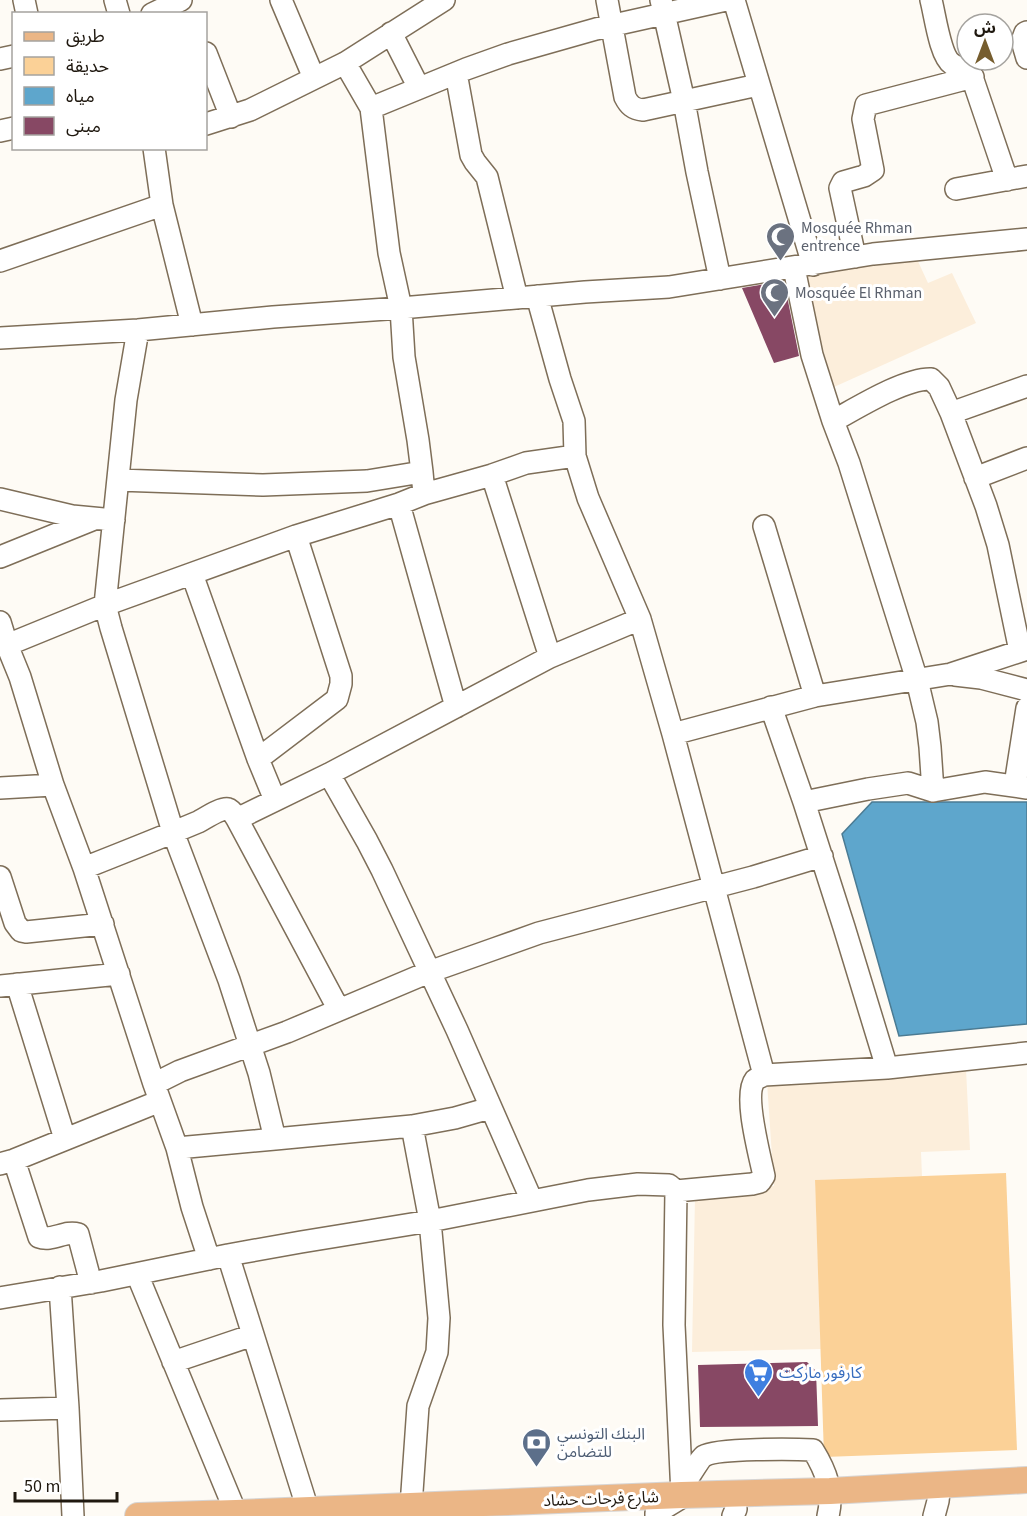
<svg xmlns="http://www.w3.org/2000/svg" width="1027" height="1516" viewBox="0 0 1027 1516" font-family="'Source Sans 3','Noto Sans Arabic',sans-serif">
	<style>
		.built { fill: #fceedb }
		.green { fill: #fbd197 }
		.water { fill: #5ea6cc; stroke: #4b7b93; stroke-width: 1.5 }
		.building { fill: #874864 }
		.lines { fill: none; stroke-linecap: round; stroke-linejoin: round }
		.minor-casing { stroke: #7e6e58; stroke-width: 24 }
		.major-casing { stroke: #d7d5d4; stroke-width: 28 }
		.minor { stroke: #fff; stroke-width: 21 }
		.major { stroke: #ebb686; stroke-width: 26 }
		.labels { text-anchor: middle; stroke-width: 6; stroke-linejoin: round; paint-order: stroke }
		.worship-label { font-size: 16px; fill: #5b616d; stroke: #fff; text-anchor: start }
		.shop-label { font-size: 16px; fill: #366cbe; stroke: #fff; text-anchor: start }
		.service-label { font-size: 16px; fill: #4e5e75; stroke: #fff; text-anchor: start }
		.street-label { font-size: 16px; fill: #1f180f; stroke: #fff }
	</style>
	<rect width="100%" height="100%" fill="#fefbf5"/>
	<!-- built -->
	<path class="built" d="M 910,244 L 928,283 L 952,273 L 976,323 L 834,387 L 798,267 Z
		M 966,1069 L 970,1150 L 921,1152 L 922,1176 L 815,1180 L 821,1349 L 692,1352 L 695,1197 L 774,1186 L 767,1082 Z"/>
	<!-- green -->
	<path class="green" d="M 1006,1173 L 1017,1450 L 824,1457 L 815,1180 Z"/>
	<!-- water -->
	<path class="water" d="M 872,802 L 1027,802 L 1027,1024 L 899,1036 L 842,834 Z"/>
	<!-- building -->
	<path class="building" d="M 784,281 L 799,356 L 774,363 L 742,288 Z
		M 807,1362 L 816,1371 L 818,1426 L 700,1427 L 698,1365 Z"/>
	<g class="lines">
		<defs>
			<path id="minor" d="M 24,0 L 27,14
				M 115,0 L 119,14
				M 281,0 L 314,78
				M 607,0 L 625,97 C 629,105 633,109 643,110 L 758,85
				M 661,0 L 684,101 L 697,172 L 720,279
				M 734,0 L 813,265
				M 931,0 C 935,15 940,56 952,64 C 957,68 964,68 970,71 L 1007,180
				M 152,14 L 181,0
				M 1027,32 L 1025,33 L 1022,41 L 1027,58
				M 391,33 L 419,88
				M 206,53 L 231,117
				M 0,59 L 14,56
				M 345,63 L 371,108 L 389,253 L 401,308 L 404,357 L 418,440 L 422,472
				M 456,73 L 471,155 L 475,162 L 487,177 L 517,298
				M 371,108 L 466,69 L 508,54 L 596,29 L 726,0
				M 206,124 L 250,110 L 345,63 L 444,0
				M 0,131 L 14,128
				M 154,148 L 162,205 L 192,325
				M 956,189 L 1027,176
				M 855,257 L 840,188 L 843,182 L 864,176 L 873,170 L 863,119 L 866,105 L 973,77
				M 0,261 L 162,205
				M 794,268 L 812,355 L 833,421 L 849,463 L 917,680 L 927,722 L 930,747 L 933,791
				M 537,296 L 560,379 L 574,421 L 575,456
				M 138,330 L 126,400 L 105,605 L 111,628 L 173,832 L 229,980 L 259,1073 L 275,1139 L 177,1148
				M 0,338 L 138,330 L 273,317 L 401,308 L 585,292 L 669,287 L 873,254 L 1027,239
				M 951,413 L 1027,386
				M 833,421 C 857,408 905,378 931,379 L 939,387 L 951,413 L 986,506 L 998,545 L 1020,651
				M 492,475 L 550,657
				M 975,478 L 1027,458
				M 118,480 L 263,485 L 367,481 L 422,472 L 424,494 L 492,475 L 526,463 L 575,456 L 588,498 L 640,619
				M 0,499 L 72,516 L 114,520
				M 399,504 L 456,707
				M 764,526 L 815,696
				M 0,557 L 94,519
				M 192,574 L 258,759 L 275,800
				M 0,622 L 7,645 L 20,677 L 53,785 L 84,868 L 154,1084 L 177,1148 L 192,1207 L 209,1259
				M 7,645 L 105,605 L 296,536 L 399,504 L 424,494
				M 955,675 L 981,678 L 1027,690
				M 771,707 L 804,802
				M 673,734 L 815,696 L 951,674 L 1027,649
				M 258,759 L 337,699 L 341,684 L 341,676 L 296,536
				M 329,774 L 367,841 L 382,870 L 457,1030 L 532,1201
				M 1015,785 L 1027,708
				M 0,788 L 53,785
				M 237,819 L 329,774 L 550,657 L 640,619 L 673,734 L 764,1075
				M 84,868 C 122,853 160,838 198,822 C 204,819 222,807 228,809 C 232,810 235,816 237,819 L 339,1010
				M 0,877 L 15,923 L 21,931 L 26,932 L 103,924
				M 17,984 L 65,1139
				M 0,986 L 119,974
				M 887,1068 L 844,927 L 804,802 L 868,789 L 908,783 L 933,791 L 985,782 L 1027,788
				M 154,1084 L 180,1071 L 287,1032 L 429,972 L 494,949 L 539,933 L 753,877 L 822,856
				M 275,1139 L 412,1126 L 455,1118 L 490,1108
				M 14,1160 L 39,1237 C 52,1242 65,1230 78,1234 L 91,1283
				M 0,1164 L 14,1160 L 160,1101
				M 228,1255 L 308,1510
				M 137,1274 L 236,1513
				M 60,1287 L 68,1408 L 73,1516
				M 0,1298 L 101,1281 L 228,1255 L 301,1242 L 430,1221 L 588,1190 L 638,1184 L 669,1185 L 676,1191 L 752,1184 L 760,1182 L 764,1176 C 760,1156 743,1095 755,1080 C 757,1078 761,1077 764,1075 L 887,1068 L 1027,1053
				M 173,1362 L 253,1335
				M 0,1410 L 68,1408
				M 682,1487 C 687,1481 699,1459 704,1456 C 717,1448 794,1449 813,1450 C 826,1471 834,1492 828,1516
				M 411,1506 L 418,1406 L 437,1352 L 439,1318 L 430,1221 L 412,1126
				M 656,1516 L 656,1513 L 679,1499 L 682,1495 L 674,1325 L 676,1191
				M 733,1516 L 736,1509
				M 934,1516 L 938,1501 L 940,1484"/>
			<path id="major" d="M 138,1516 L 236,1513 L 682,1495 L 830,1491 L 1027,1480"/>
		</defs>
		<!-- minor casing -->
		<use href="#minor" class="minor-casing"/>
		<!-- major casing -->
		<use href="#major" class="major-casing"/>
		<!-- minor -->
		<use href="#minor" class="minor"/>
		<!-- major -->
		<use href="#major" class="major"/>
	</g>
	<!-- icons -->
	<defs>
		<symbol id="mosque-pin" viewBox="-11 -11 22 30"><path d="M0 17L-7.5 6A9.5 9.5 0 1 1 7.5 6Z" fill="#6b7280" stroke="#fff"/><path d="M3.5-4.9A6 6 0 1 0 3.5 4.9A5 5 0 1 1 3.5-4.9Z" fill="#fff"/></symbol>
		<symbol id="supermarket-pin" viewBox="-11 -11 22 30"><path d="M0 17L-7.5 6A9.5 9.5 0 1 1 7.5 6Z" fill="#3f7fe0" stroke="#fff"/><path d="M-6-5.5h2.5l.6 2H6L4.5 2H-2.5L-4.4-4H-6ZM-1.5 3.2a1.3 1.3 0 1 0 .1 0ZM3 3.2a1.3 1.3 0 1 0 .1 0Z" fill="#fff"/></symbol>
		<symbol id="bank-pin" viewBox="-11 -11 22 30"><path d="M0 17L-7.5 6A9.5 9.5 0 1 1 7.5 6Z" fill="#5c6f8a" stroke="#fff"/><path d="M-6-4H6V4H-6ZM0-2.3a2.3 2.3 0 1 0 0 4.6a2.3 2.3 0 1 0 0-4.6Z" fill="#fff"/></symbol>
	</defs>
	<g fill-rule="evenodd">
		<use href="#mosque-pin" x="764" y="220" width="33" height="45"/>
		<use href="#mosque-pin" x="758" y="276" width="33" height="45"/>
		<use href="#supermarket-pin" x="742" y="1356" width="33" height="45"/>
		<use href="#bank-pin" x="520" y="1426" width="33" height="45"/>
	</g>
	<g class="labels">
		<!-- worship labels -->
		<g class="worship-label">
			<text x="801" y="233">Mosquée Rhman<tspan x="801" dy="18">entrence</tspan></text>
			<text x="795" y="298">Mosquée El Rhman</text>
		</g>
		<!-- shop labels -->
		<g class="shop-label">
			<text x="779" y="1378">كارفور ماركت</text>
		</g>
		<!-- service labels -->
		<g class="service-label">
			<text x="557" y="1439">البنك التونسي<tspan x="557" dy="18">للتضامن</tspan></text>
		</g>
		<!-- street labels -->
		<g class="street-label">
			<text transform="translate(601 1498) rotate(-2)" y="6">شارع فرحات حشاد</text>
		</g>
	</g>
	<!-- legend -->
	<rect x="12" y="12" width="195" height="138" fill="#ffffff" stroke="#a5a39f" stroke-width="1.5"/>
	<rect x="24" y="32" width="30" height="9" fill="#ebb686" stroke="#a5a39f" stroke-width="1.5"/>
	<text x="66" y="42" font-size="18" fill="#1f180f">طريق</text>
	<rect x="24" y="57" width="30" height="18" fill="#fbd197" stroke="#a5a39f" stroke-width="1.5"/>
	<text x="66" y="72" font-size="18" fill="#1f180f">حديقة</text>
	<rect x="24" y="87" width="30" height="18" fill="#5ea6cc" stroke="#a5a39f" stroke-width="1.5"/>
	<text x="66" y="102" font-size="18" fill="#1f180f">مياه</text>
	<rect x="24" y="117" width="30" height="18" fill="#874864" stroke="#a5a39f" stroke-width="1.5"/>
	<text x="66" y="132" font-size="18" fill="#1f180f">مبنى</text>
	<!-- north arrow -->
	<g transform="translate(985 42)"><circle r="28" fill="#ffffff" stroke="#a5a39f" stroke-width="1.5"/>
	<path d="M0-4.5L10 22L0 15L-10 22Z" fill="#765d2e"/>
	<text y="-9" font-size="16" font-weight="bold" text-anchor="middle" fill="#1f180f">ش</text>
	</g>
	<!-- scale -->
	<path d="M15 1492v9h102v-9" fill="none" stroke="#1f180f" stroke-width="3"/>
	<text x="24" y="1492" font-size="18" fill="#1f180f" stroke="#ffffff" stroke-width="4.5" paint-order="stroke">50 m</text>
</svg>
